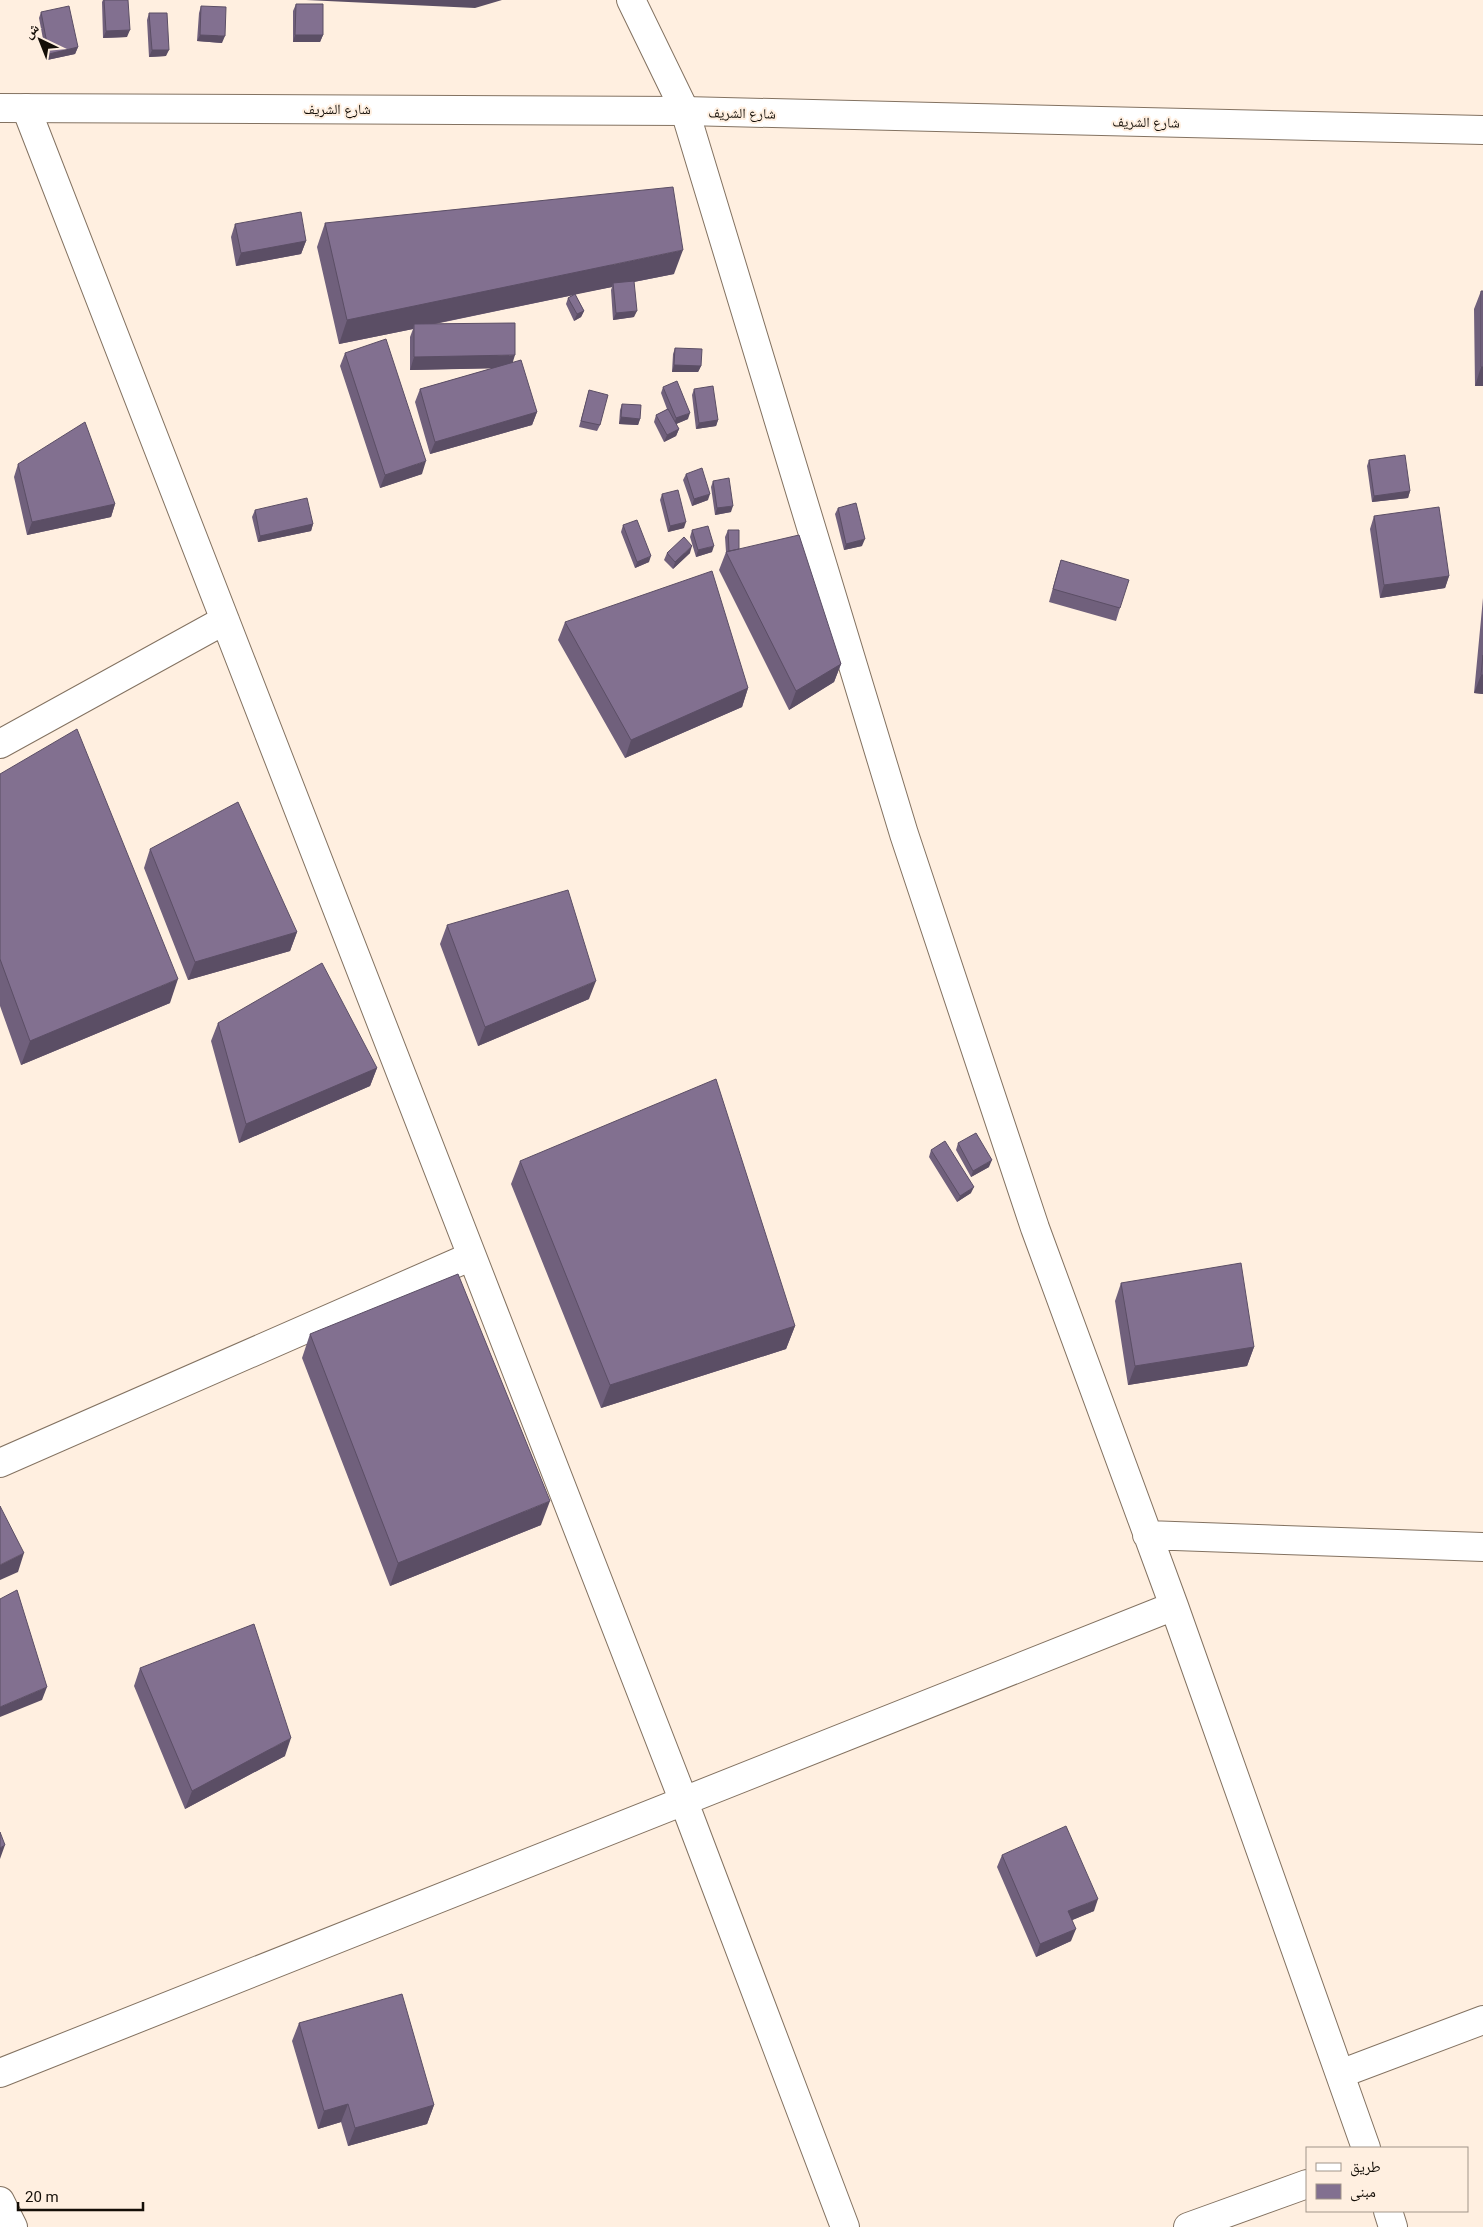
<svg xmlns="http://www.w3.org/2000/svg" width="1483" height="2227" viewBox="0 0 1483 2227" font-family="Roboto,'Noto Naskh Arabic',sans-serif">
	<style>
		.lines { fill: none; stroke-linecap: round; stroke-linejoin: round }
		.street-casing { stroke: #837261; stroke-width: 30 }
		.secondary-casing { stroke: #837261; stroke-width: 30 }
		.street { stroke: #fff; stroke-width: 28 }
		.secondary { stroke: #fff; stroke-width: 28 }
		.wall { fill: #70607c }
		.shaded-wall { fill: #5b4e65 }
		.building { fill: #827090; stroke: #5b4e65 }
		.labels { text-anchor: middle; stroke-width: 4; stroke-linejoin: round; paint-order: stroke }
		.street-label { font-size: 14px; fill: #140e07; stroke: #ffefe0 }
	</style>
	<rect width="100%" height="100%" fill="#ffefe0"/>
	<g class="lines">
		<defs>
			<path id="street" d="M 631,0 L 685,111 L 904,834 L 1035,1228 L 1174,1606 L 1366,2148
				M 26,108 L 684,1802 L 845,2227
				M 0,744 L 225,620
				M 0,1463 L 472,1256
				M 1147,1535 L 1483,1547
				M 0,2073 L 1174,1606
				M 1340,2074 L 1483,2020
				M 0,2201 L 13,2227
				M 1388,2211 L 1393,2227
				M 1188,2227 L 1307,2184"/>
			<path id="secondary" d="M 0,108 L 685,111 L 1483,130"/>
		</defs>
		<!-- street casing -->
		<use href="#street" class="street-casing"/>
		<!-- secondary casing -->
		<use href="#secondary" class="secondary-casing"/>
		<!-- street -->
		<use href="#street" class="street"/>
		<!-- secondary -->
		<use href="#secondary" class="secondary"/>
	</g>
	<!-- wall -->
	<path class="wall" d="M 103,0 L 128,0 L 127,37 L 103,38 L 102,2 Z
		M 296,4 L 323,35 L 320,42 L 293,42 L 293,11 Z
		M 201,6 L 222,43 L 197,41 L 199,13 Z
		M 41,12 L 78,47 L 75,54 L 47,60 L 39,18 Z
		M 149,13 L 166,56 L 149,57 L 147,20 Z
		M 325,223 L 674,274 L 634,282 L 634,317 L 613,320 L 611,290 L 612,287 L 575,294 L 584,311 L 581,317 L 574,321 L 566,304 L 568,298 L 574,295 L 435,324 L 513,363 L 537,412 L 532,425 L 430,454 L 415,402 L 420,389 L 493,368 L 410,370 L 410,337 L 413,329 L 339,344 L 317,247 Z
		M 235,224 L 306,241 L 301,254 L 236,266 L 231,237 Z
		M 1481,291 L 1483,291 L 1483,386 L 1475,386 L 1474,309 Z
		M 675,348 L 701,366 L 698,372 L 672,372 L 673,354 Z
		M 345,353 L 422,474 L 380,488 L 340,366 Z
		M 663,387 L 688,419 L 676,424 L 679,429 L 676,436 L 664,442 L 654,422 L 656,415 L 667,409 L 661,393 Z
		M 694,389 L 718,420 L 716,426 L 696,429 L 692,395 Z
		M 589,390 L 600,425 L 597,431 L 579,427 Z
		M 622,404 L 640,419 L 638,425 L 619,424 L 620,410 Z
		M 1369,460 L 1410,491 L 1408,498 L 1372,502 L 1367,466 Z
		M 18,464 L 115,504 L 111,517 L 27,535 L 14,477 Z
		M 686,474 L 708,500 L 692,506 L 683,480 Z
		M 713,481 L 731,512 L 715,515 L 711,487 Z
		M 662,494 L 684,528 L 668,532 L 660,500 Z
		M 838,508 L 862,546 L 844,550 L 835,514 Z
		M 255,510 L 313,524 L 311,531 L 258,542 L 252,517 Z
		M 1374,516 L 1449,576 L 1445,588 L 1380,598 L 1370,529 Z
		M 623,525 L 649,562 L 635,568 L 621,532 Z
		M 692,530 L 712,552 L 696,557 L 690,537 Z
		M 728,530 L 739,549 L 841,664 L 834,682 L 789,710 L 719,570 L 726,552 L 725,537 Z
		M 667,553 L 690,553 L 673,569 L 664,560 Z
		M 1061,560 L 1120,608 L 1116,621 L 1049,602 L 1057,573 Z
		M 1483,598 L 1483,694 L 1474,693 Z
		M 565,622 L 748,688 L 742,707 L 625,758 L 558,640 Z
		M 0,774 L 170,1003 L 21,1065 L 0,1006 Z
		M 150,849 L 297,932 L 290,951 L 188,980 L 144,868 Z
		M 447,925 L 589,999 L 478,1046 L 440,944 Z
		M 218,1023 L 377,1068 L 370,1086 L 239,1143 L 211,1041 Z
		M 958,1143 L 989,1167 L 971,1177 L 956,1150 Z
		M 931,1150 L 971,1193 L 957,1202 L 929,1157 Z
		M 520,1161 L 795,1326 L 786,1349 L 601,1408 L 511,1184 Z
		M 1121,1283 L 1254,1347 L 1247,1366 L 1128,1385 L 1115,1301 Z
		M 310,1334 L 541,1525 L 390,1586 L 302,1358 Z
		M 140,1668 L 285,1756 L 185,1809 L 134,1686 Z
		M 1002,1855 L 1094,1911 L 1072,1920 L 1071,1941 L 1036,1957 L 997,1867 Z
		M 299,2023 L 434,2105 L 427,2124 L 348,2146 L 341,2122 L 318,2129 L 292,2041 Z"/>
	<!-- shaded-wall -->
	<path class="shaded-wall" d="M 306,0 L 502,0 L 475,8 Z
		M 130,30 L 127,37 L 103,38 L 106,31 Z
		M 200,35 L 225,36 L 222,43 L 197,41 Z
		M 295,35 L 323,35 L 320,42 L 293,42 Z
		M 78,47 L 75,54 L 47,60 L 49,54 Z
		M 152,50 L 169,50 L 166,56 L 149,57 Z
		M 306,241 L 301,254 L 236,266 L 241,253 Z
		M 683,250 L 674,274 L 613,286 L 613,283 L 612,287 L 414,328 L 414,324 L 413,329 L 339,344 L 347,320 Z
		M 584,311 L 581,317 L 574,321 L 577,314 Z
		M 637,311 L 634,317 L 613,320 L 616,313 Z
		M 515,355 L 511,368 L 410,370 L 414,357 Z
		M 674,365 L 701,366 L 698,372 L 672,372 Z
		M 1481,367 L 1483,367 L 1483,386 L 1475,386 Z
		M 537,412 L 532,425 L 430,454 L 435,442 Z
		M 690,413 L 688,419 L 674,425 L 676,418 Z
		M 621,417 L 640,419 L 638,425 L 619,424 Z
		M 718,420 L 716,426 L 696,429 L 699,423 Z
		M 679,429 L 676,436 L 664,442 L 667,435 Z
		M 426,461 L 422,474 L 380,488 L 385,475 Z
		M 1410,491 L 1408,498 L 1372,502 L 1374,496 Z
		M 710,494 L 708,500 L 692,506 L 694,499 Z
		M 115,504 L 111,517 L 27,535 L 32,522 Z
		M 733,506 L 731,512 L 715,515 L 717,508 Z
		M 686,522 L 684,528 L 668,532 L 670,526 Z
		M 313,524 L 311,531 L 258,542 L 260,536 Z
		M 865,539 L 862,546 L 844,550 L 846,544 Z
		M 692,546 L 690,553 L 673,569 L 675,562 Z
		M 714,546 L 712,552 L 696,557 L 698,550 Z
		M 651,556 L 649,562 L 635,568 L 637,562 Z
		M 1449,576 L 1445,588 L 1380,598 L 1384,585 Z
		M 841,664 L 834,682 L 789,710 L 796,691 Z
		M 1481,675 L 1483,675 L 1483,694 L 1474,693 Z
		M 748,688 L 742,707 L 625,758 L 631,740 Z
		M 297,932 L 290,951 L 188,980 L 195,962 Z
		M 178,979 L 170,1003 L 21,1065 L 30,1041 Z
		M 596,981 L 589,999 L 478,1046 L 485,1027 Z
		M 377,1068 L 370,1086 L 239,1143 L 246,1124 Z
		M 992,1160 L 989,1167 L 971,1177 L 973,1171 Z
		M 974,1187 L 971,1193 L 957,1202 L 960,1196 Z
		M 795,1326 L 786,1349 L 601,1408 L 610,1385 Z
		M 1254,1347 L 1247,1366 L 1128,1385 L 1135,1366 Z
		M 550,1501 L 541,1525 L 390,1586 L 398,1563 Z
		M 24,1553 L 18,1572 L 0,1580 L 0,1565 Z
		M 47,1687 L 42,1700 L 0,1717 L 0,1707 Z
		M 291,1738 L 285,1756 L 185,1809 L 192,1791 Z
		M 5,1845 L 0,1859 L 0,1848 Z
		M 1098,1899 L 1094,1911 L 1063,1924 L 1068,1911 Z
		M 1076,1929 L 1071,1941 L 1036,1957 L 1040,1944 Z
		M 348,2104 L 341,2122 L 318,2129 L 324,2111 Z
		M 434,2105 L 427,2124 L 348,2146 L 355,2128 Z"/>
	<!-- building -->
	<path class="building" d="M 104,0 L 128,0 L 130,30 L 106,31 Z
		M 296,4 L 323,4 L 323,35 L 295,35 Z
		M 69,6 L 78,47 L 49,54 L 41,12 Z
		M 201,6 L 226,7 L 225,36 L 200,35 Z
		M 149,13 L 167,13 L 169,50 L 152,50 Z
		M 673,187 L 683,250 L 347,320 L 325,223 Z
		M 301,212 L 306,241 L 241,253 L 235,224 Z
		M 634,281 L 637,311 L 616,313 L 613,283 Z
		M 1481,291 L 1483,291 L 1483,367 L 1481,367 Z
		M 575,294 L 584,311 L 577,314 L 568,298 Z
		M 515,323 L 515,355 L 414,357 L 414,324 Z
		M 386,339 L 426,461 L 385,475 L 345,353 Z
		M 675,348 L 702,349 L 701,366 L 674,365 Z
		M 521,360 L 537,412 L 435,442 L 420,389 Z
		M 677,381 L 690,413 L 676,418 L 663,387 Z
		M 713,386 L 718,420 L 699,423 L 694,389 Z
		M 589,390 L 608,395 L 600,425 L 581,421 Z
		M 622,404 L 641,405 L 640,419 L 621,417 Z
		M 668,409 L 679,429 L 667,435 L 656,415 Z
		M 85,422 L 115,504 L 32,522 L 18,464 Z
		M 1405,455 L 1410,491 L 1374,496 L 1369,460 Z
		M 702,468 L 710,494 L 694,499 L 686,474 Z
		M 729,478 L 733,506 L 717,508 L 713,481 Z
		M 678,490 L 686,522 L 670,526 L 662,494 Z
		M 307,498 L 313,524 L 260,536 L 255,510 Z
		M 856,503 L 865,539 L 846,544 L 838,508 Z
		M 1439,507 L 1449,576 L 1384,585 L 1374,516 Z
		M 637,520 L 651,556 L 637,562 L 623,525 Z
		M 708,526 L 714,546 L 698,550 L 692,530 Z
		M 728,530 L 739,530 L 739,549 L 729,551 Z
		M 799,535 L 841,664 L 796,691 L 726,552 Z
		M 684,537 L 692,546 L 675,562 L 667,553 Z
		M 1061,560 L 1129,580 L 1120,608 L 1053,589 Z
		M 712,571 L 748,688 L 631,740 L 565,622 Z
		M 1483,655 L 1483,675 L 1481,675 Z
		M 77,729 L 178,979 L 30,1041 L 0,959 L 0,774 Z
		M 238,802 L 297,932 L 195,962 L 150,849 Z
		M 568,890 L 596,981 L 485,1027 L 447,925 Z
		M 322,963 L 377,1068 L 246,1124 L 218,1023 Z
		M 716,1079 L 795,1326 L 610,1385 L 520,1161 Z
		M 976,1133 L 992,1160 L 973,1171 L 958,1143 Z
		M 945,1141 L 974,1187 L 960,1196 L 931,1150 Z
		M 1241,1263 L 1254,1347 L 1135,1366 L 1121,1283 Z
		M 458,1274 L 550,1501 L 398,1563 L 310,1334 Z
		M 0,1506 L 24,1553 L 0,1565 Z
		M 17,1590 L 47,1687 L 0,1707 L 0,1599 Z
		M 254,1624 L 291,1738 L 192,1791 L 140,1668 Z
		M 1066,1826 L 1098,1899 L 1068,1911 L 1076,1929 L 1040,1944 L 1002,1855 Z
		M 0,1832 L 5,1845 L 0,1848 Z
		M 402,1994 L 434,2105 L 355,2128 L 348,2104 L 324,2111 L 299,2023 Z"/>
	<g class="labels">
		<!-- street labels -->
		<g class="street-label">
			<text x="337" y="114">شارع الشريف</text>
			<text transform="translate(742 113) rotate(1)" y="5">شارع الشريف</text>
			<text transform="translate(1146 122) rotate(1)" y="5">شارع الشريف</text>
		</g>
	</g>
	<!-- legend -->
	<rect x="1306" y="2147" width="162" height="65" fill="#ffefe0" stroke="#a19589"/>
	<rect x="1316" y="2163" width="25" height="8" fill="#ffffff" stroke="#a19589"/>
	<text x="1350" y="2172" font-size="15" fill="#140e07">طريق</text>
	<rect x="1316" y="2184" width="25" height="15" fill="#827090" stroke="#a19589"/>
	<text x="1350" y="2197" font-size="15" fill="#140e07">مبنى</text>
	<!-- north arrow -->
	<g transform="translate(40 40) rotate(317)" stroke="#ffefe0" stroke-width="4" paint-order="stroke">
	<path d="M0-4L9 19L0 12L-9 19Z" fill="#140e07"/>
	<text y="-8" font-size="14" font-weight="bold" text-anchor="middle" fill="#140e07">ش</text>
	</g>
	<!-- scale -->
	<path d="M18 2202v8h125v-8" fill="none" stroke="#140e07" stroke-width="2.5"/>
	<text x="25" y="2202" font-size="15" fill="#140e07" stroke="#ffefe0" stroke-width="4" paint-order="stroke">20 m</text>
</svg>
